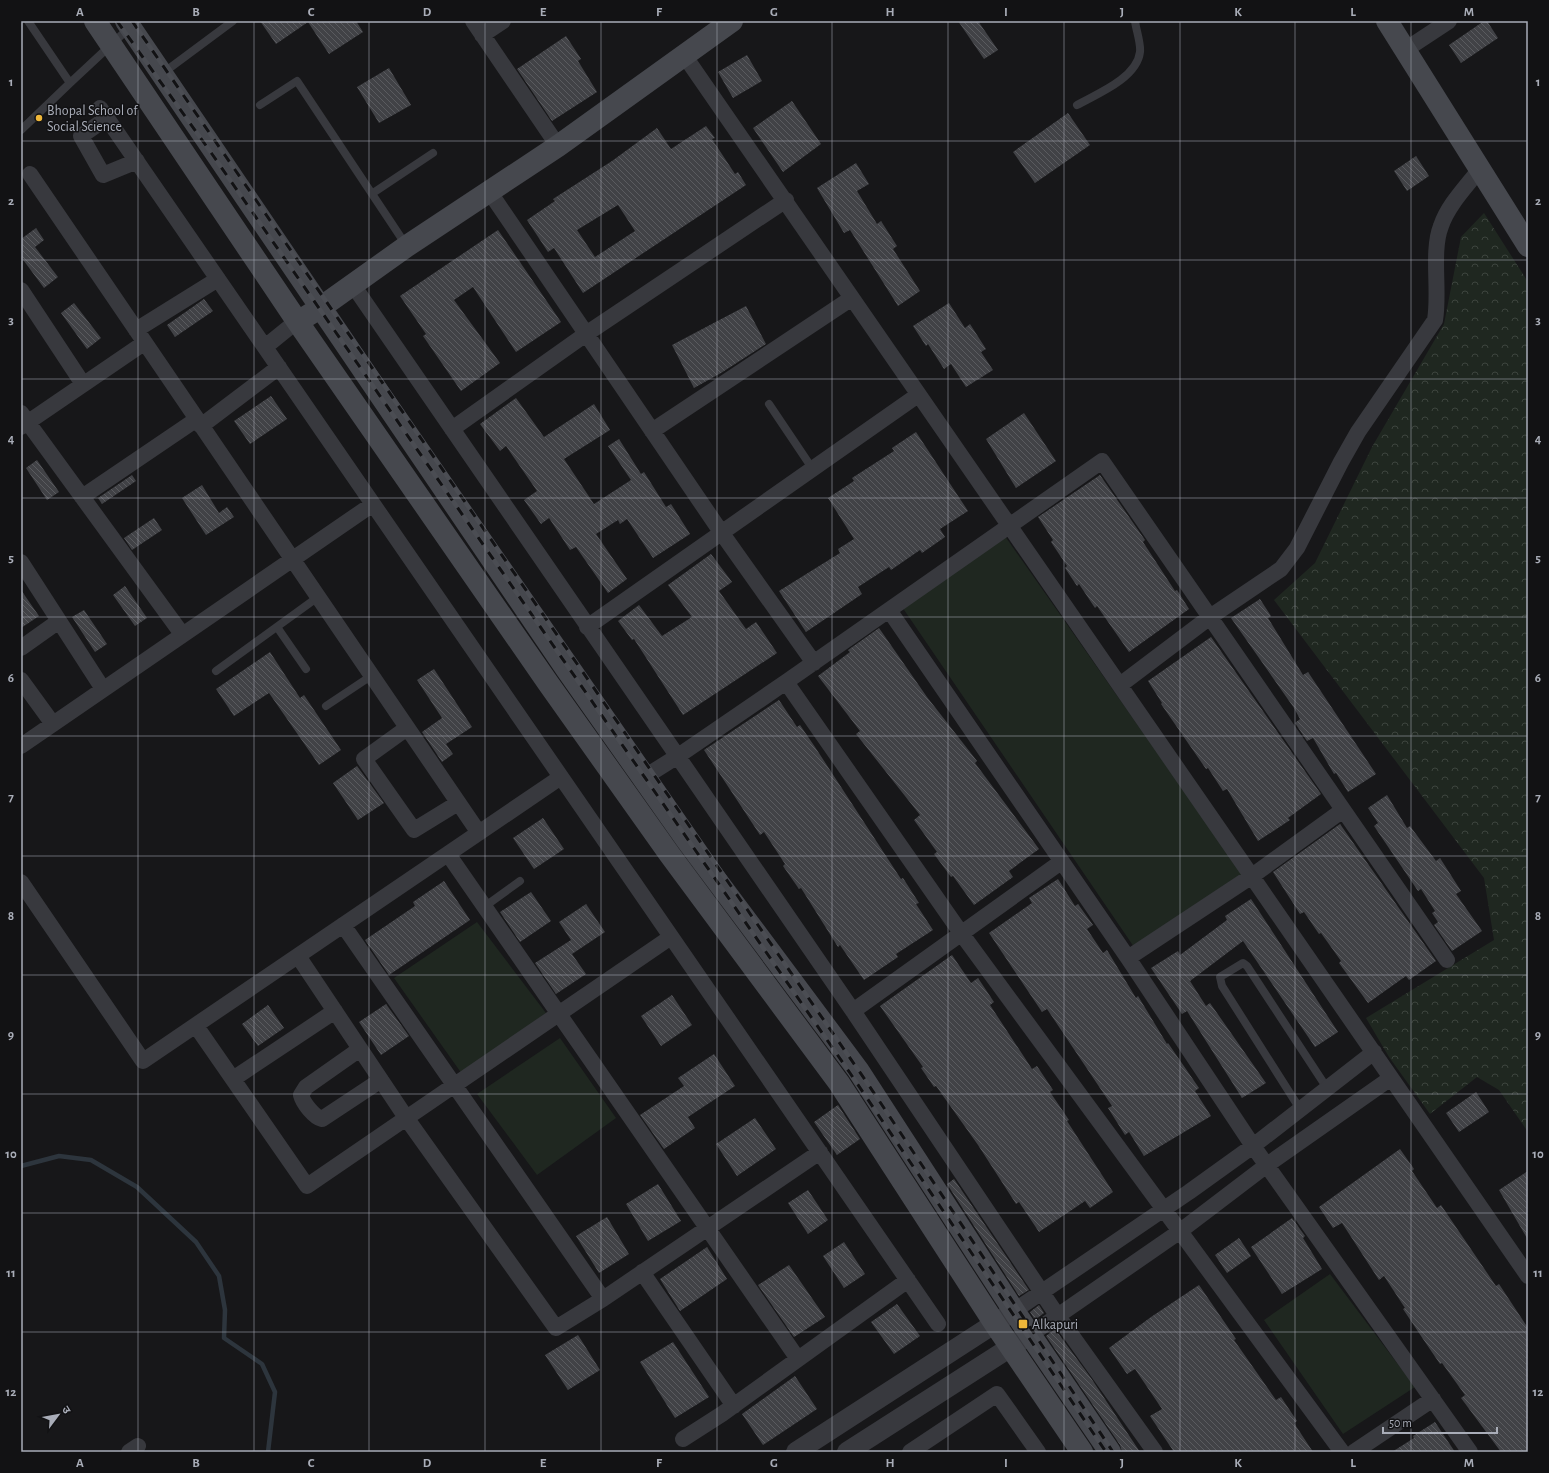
<svg xmlns="http://www.w3.org/2000/svg" width="1549" height="1473" viewBox="0 0 1549 1473" font-family="'Alegreya Sans','Noto Sans Devanagari',sans-serif">
	<style>
		.forest { fill: url(#forest-crowns) }
		.park { fill: #1f2720 }
		.lines { fill: none; stroke-linecap: round; stroke-linejoin: round }
		.stream { stroke: #2d353d; stroke-width: 4.5 }
		.building { fill: url(#building-back-hatch); fill-rule: evenodd }
		.service { stroke: #38393e; stroke-width: 8 }
		.minor { stroke: #38393e; stroke-width: 16 }
		.tertiary { stroke: #38393e; stroke-width: 20 }
		.secondary { stroke: #46484e; stroke-width: 22 }
		.rail-casing { stroke: #4b4d53; stroke-width: 4.5 }
		.rail { stroke: #121214; stroke-width: 3; stroke-dasharray: 9; stroke-linecap: butt }
		.grid { fill: none; stroke: #a9adb8; stroke-width: 1; stroke-opacity: 0.55 }
		.poi-dot { fill: #efb739; stroke: #121214; stroke-width: 1.5 }
		.labels { text-anchor: middle; stroke-width: 3; stroke-linejoin: round; paint-order: stroke }
		.poi-label { font-size: 14px; fill: #a9adb8; stroke: #121214; text-anchor: start }
		.neatline { fill: none; stroke: #a9adb8; stroke-width: 1.5 }
		.grid-label { font-size: 13px; text-anchor: middle; font-weight: bold; fill: #a9adb8 }
	</style>
	<defs>
		<pattern id="forest-crowns" width="20" height="18" patternUnits="userSpaceOnUse"><rect width="20" height="18" fill="#1f2720"/><path d="M2 6a3 3 0 1 1 6 0M12 15a3 3 0 1 1 6 0" fill="none" stroke="#3d443e"/></pattern>
		<pattern id="building-back-hatch" width="6" height="6" patternUnits="userSpaceOnUse"><rect width="6" height="6" fill="#414246"/><path d="M-1 5l2 2M0 0l6 6M5-1l2 2" fill="none" stroke="#5a5b5f"/></pattern>
	</defs>
	<rect width="100%" height="100%" fill="#171719"/>
	<!-- forest -->
	<path class="forest" d="M 1484,213 L 1528,282 L 1528,1132 L 1499,1090 L 1477,1077 L 1430,1114 L 1389,1057 L 1366,1018 L 1494,940 L 1484,878 L 1274,600 L 1315,563 L 1372,447 L 1444,324 L 1461,237 Z"/>
	<!-- park -->
	<path class="park" d="M 1000,529 L 1243,875 L 1134,947 L 898,601 Z
		M 477,922 L 546,1013 L 462,1074 L 394,978 Z
		M 560,1038 L 616,1118 L 537,1175 L 477,1094 Z
		M 1330,1274 L 1415,1387 L 1343,1434 L 1264,1320 Z"/>
	<g class="lines">
		<!-- stream -->
		<path class="stream" d="M 21,1166 L 59,1156 L 91,1160 L 137,1187 L 196,1242 L 219,1276 L 225,1310 L 224,1338 L 262,1364 L 275,1392 L 268,1452"/>
	</g>
	<!-- building -->
	<path class="building" d="M 260,21 L 356,21 L 363,32 L 329,54 L 308,22 L 276,44 Z
		M 958,21 L 978,21 L 998,50 L 984,59 Z
		M 1484,21 L 1487,21 L 1498,38 L 1461,63 L 1449,45 Z
		M 566,36 L 581,59 L 578,61 L 597,92 L 552,121 L 517,69 Z
		M 747,55 L 762,81 L 733,98 L 718,72 Z
		M 389,68 L 411,105 L 379,123 L 357,87 Z
		M 792,101 L 821,144 L 783,172 L 753,128 Z
		M 1068,113 L 1090,145 L 1035,183 L 1013,152 Z
		M 706,126 L 715,138 L 712,139 L 735,174 L 738,172 L 746,185 L 583,293 L 554,248 L 548,252 L 527,220 L 555,201 L 553,199 L 612,161 L 657,128 L 671,149 ZM 618,205 L 635,231 L 595,257 L 577,230 Z
		M 1416,156 L 1429,176 L 1407,191 L 1394,171 Z
		M 856,163 L 869,184 L 857,191 L 877,224 L 881,221 L 897,246 L 893,249 L 920,291 L 898,306 L 850,230 L 844,233 L 817,188 Z
		M 36,228 L 44,240 L 35,247 L 58,277 L 44,288 L 21,257 L 21,239 Z
		M 498,230 L 561,322 L 516,352 L 473,287 L 454,300 L 500,363 L 461,391 L 423,336 L 426,334 L 400,296 Z
		M 204,299 L 213,311 L 175,337 L 167,325 Z
		M 74,303 L 101,338 L 87,349 L 61,313 Z
		M 949,303 L 965,328 L 970,324 L 986,349 L 981,352 L 993,370 L 966,387 L 951,364 L 944,369 L 928,344 L 926,346 L 913,326 Z
		M 746,306 L 766,344 L 721,373 L 694,388 L 672,345 Z
		M 271,396 L 287,419 L 250,444 L 234,421 Z
		M 516,398 L 544,437 L 594,404 L 610,430 L 564,459 L 594,504 L 631,480 L 608,446 L 619,439 L 641,474 L 644,472 L 666,507 L 671,504 L 690,534 L 653,558 L 627,519 L 620,524 L 618,520 L 596,534 L 627,579 L 608,593 L 576,547 L 570,550 L 549,518 L 541,524 L 524,500 L 537,491 L 506,446 L 500,451 L 480,424 Z
		M 1024,413 L 1056,461 L 1016,488 L 986,439 Z
		M 916,432 L 968,511 L 940,529 L 945,537 L 922,553 L 920,550 L 891,570 L 889,567 L 858,587 L 862,594 L 806,632 L 779,591 L 840,553 L 838,549 L 854,539 L 828,498 L 854,481 L 852,478 L 894,451 L 892,448 Z
		M 37,460 L 59,492 L 47,500 L 26,468 Z
		M 132,475 L 136,481 L 102,504 L 98,498 Z
		M 1100,475 L 1145,540 L 1143,542 L 1175,591 L 1177,590 L 1189,609 L 1129,652 L 1097,606 L 1095,608 L 1079,584 L 1077,586 L 1065,568 L 1067,566 L 1051,542 L 1053,540 L 1038,517 Z
		M 202,485 L 219,513 L 227,507 L 234,517 L 206,535 L 182,498 Z
		M 154,518 L 162,530 L 132,550 L 124,538 Z
		M 711,554 L 732,582 L 719,591 L 746,629 L 756,622 L 777,653 L 683,715 L 634,639 L 632,640 L 618,621 L 639,605 L 662,636 L 692,617 L 668,585 Z
		M 125,586 L 147,618 L 135,626 L 113,595 Z
		M 21,590 L 39,616 L 21,628 Z
		M 1260,599 L 1271,616 L 1268,618 L 1303,675 L 1308,672 L 1376,774 L 1348,792 L 1336,773 L 1334,774 L 1313,738 L 1307,741 L 1295,723 L 1300,719 L 1294,708 L 1231,618 Z
		M 84,610 L 107,644 L 95,652 L 72,617 Z
		M 879,628 L 927,697 L 977,761 L 975,763 L 1039,849 L 1009,871 L 1013,877 L 974,905 L 953,876 L 951,877 L 934,854 L 937,852 L 914,820 L 920,815 L 856,734 L 860,731 L 818,676 L 850,652 L 848,650 Z
		M 1211,637 L 1321,794 L 1288,818 L 1290,820 L 1258,841 L 1227,789 L 1223,791 L 1208,768 L 1206,769 L 1161,704 L 1162,703 L 1148,681 Z
		M 270,652 L 300,698 L 304,695 L 341,750 L 319,765 L 269,693 L 234,716 L 216,689 Z
		M 434,669 L 472,727 L 446,744 L 453,754 L 442,762 L 422,732 L 442,718 L 417,680 Z
		M 779,700 L 797,727 L 800,725 L 815,747 L 901,879 L 903,878 L 919,903 L 916,904 L 933,930 L 896,954 L 898,957 L 864,980 L 840,945 L 838,947 L 801,888 L 799,889 L 783,866 L 785,864 L 764,832 L 760,835 L 704,750 Z
		M 357,766 L 384,803 L 358,820 L 333,783 Z
		M 1387,795 L 1407,828 L 1410,826 L 1436,861 L 1440,858 L 1461,891 L 1456,894 L 1482,931 L 1452,951 L 1434,925 L 1438,922 L 1432,913 L 1435,911 L 1421,889 L 1418,891 L 1374,826 L 1378,823 L 1368,808 Z
		M 543,818 L 564,849 L 534,869 L 513,838 Z
		M 1340,824 L 1436,961 L 1409,980 L 1406,976 L 1368,1003 L 1339,963 L 1341,961 L 1321,933 L 1319,934 L 1304,912 L 1300,914 L 1273,872 Z
		M 1058,879 L 1075,906 L 1078,904 L 1093,925 L 1087,929 L 1103,953 L 1107,950 L 1136,998 L 1138,996 L 1167,1044 L 1168,1043 L 1199,1088 L 1195,1091 L 1211,1116 L 1144,1156 L 1129,1132 L 1125,1135 L 1108,1108 L 1112,1106 L 1047,1009 L 1042,1012 L 989,933 L 1032,903 L 1029,898 Z
		M 444,881 L 470,920 L 389,975 L 365,940 L 415,906 L 413,902 Z
		M 531,892 L 551,921 L 520,942 L 500,912 Z
		M 1251,899 L 1338,1032 L 1315,1047 L 1243,941 L 1190,981 L 1206,1006 L 1210,1003 L 1266,1083 L 1242,1098 L 1187,1011 L 1182,1014 L 1151,968 L 1178,951 L 1180,955 L 1227,920 L 1225,916 Z
		M 586,904 L 605,932 L 572,954 L 586,974 L 556,994 L 535,963 L 571,940 L 559,922 Z
		M 952,955 L 971,983 L 978,978 L 994,1002 L 990,1005 L 1032,1069 L 1037,1066 L 1053,1090 L 1050,1092 L 1069,1120 L 1067,1121 L 1113,1192 L 1090,1208 L 1085,1201 L 1039,1232 L 1019,1202 L 1016,1204 L 978,1145 L 936,1086 L 934,1087 L 921,1068 L 923,1067 L 880,1006 Z
		M 672,995 L 692,1025 L 661,1046 L 641,1016 Z
		M 386,1004 L 409,1036 L 381,1055 L 359,1022 Z
		M 268,1005 L 284,1028 L 258,1046 L 242,1024 Z
		M 714,1054 L 735,1086 L 688,1117 L 695,1128 L 664,1149 L 640,1115 L 684,1086 L 678,1078 Z
		M 1476,1092 L 1489,1112 L 1459,1132 L 1446,1113 Z
		M 838,1105 L 860,1139 L 837,1155 L 814,1122 Z
		M 755,1118 L 776,1149 L 737,1176 L 716,1144 Z
		M 1400,1149 L 1414,1169 L 1412,1171 L 1437,1208 L 1441,1205 L 1496,1286 L 1499,1284 L 1528,1328 L 1528,1452 L 1501,1452 L 1461,1398 L 1465,1395 L 1442,1363 L 1440,1364 L 1423,1339 L 1403,1309 L 1405,1308 L 1384,1276 L 1379,1280 L 1342,1223 L 1333,1228 L 1319,1207 Z
		M 1528,1171 L 1528,1240 L 1499,1190 Z
		M 954,1179 L 1029,1290 L 1019,1296 L 947,1184 Z
		M 658,1184 L 681,1221 L 648,1241 L 626,1204 Z
		M 808,1190 L 828,1220 L 808,1234 L 788,1203 Z
		M 607,1217 L 629,1254 L 599,1273 L 576,1236 Z
		M 1292,1218 L 1305,1236 L 1303,1238 L 1322,1269 L 1282,1294 L 1251,1247 Z
		M 1239,1238 L 1251,1256 L 1227,1273 L 1215,1255 Z
		M 844,1242 L 865,1274 L 844,1288 L 823,1256 Z
		M 707,1247 L 727,1279 L 680,1311 L 660,1279 Z
		M 789,1265 L 825,1317 L 794,1337 L 758,1285 Z
		M 1199,1285 L 1236,1339 L 1234,1340 L 1276,1400 L 1281,1397 L 1297,1421 L 1294,1423 L 1313,1452 L 1174,1452 L 1150,1416 L 1162,1409 L 1135,1369 L 1127,1374 L 1109,1348 L 1151,1317 Z
		M 897,1304 L 920,1336 L 894,1354 L 871,1322 Z
		M 1039,1305 L 1044,1313 L 1035,1320 L 1030,1312 Z
		M 1055,1329 L 1091,1378 L 1140,1452 L 1122,1452 L 1120,1445 L 1046,1336 Z
		M 578,1335 L 600,1370 L 568,1390 L 545,1355 Z
		M 673,1342 L 709,1397 L 675,1418 L 640,1362 Z
		M 795,1376 L 817,1409 L 763,1445 L 742,1414 Z
		M 1435,1422 L 1455,1452 L 1392,1452 L 1414,1438 L 1413,1436 Z"/>
	<g class="lines">
		<!-- service -->
		<path class="service" d="M 163,73 L 233,21
			M 70,83 L 129,28
			M 260,105 L 297,81 L 406,245
			M 1077,105 C 1097,94 1137,78 1140,52 C 1141,43 1136,30 1135,21
			M 21,130 L 70,83 L 28,21
			M 373,193 L 433,153
			M 769,404 L 812,468
			M 277,627 L 306,669
			M 216,671 L 318,597
			M 326,706 L 371,676
			M 484,907 L 520,881
			M 1300,1109 L 1222,986 L 1220,977 L 1243,963 L 1247,966 L 1327,1088"/>
		<!-- minor -->
		<path class="minor" d="M 473,21 L 558,146
			M 482,35 L 503,21
			M 1405,50 L 1449,21
			M 684,55 L 1528,1276
			M 100,108 L 938,1324
			M 107,118 L 81,136 L 103,175 L 137,161
			M 30,174 L 479,833
			M 489,191 L 721,532 L 814,663
			M 353,285 L 853,1011 L 1057,1315 L 1155,1452
			M 21,290 L 83,384
			M 136,330 L 218,279
			M 265,347 L 297,321
			M 21,413 L 182,634
			M 201,426 L 279,367
			M 21,427 L 144,343
			M 452,429 L 586,334 L 786,200
			M 652,431 L 852,298
			M 82,497 L 197,419
			M 21,562 L 103,689
			M 889,610 L 1128,958 L 1253,1146 L 1470,1452
			M 587,627 L 918,395
			M 21,648 L 59,621
			M 21,680 L 53,724
			M 786,682 L 961,933 L 1342,1452
			M 1120,685 L 1210,617 L 1281,569 L 1297,548 L 1341,462 L 1358,432 L 1435,320 C 1440,292 1431,251 1441,226 C 1448,205 1466,187 1479,170
			M 407,728 L 364,759 L 414,830 L 458,803
			M 21,746 L 373,504
			M 643,778 L 678,756 L 786,682 L 1102,461 L 1447,960
			M 448,854 L 798,1359
			M 21,882 L 143,1061 L 561,777
			M 343,925 L 603,1299
			M 298,956 L 407,1119 L 556,1328 L 603,1299 L 820,1152
			M 1128,958 L 1252,876 L 1343,810
			M 853,1011 L 1061,862
			M 196,1026 L 307,1186 L 671,937
			M 360,1049 L 306,1087 L 301,1095 C 303,1103 314,1117 322,1119 L 381,1080
			M 233,1079 L 335,1011
			M 642,1272 L 734,1406
			M 1014,1311 L 1189,1192 L 1253,1146 L 1374,1052
			M 1030,1335 L 1179,1232 L 1267,1165 L 1391,1078
			M 683,1439 L 722,1414 L 908,1280
			M 129,1452 L 138,1446
			M 910,1452 L 997,1394 L 1038,1452
			M 1354,1452 L 1433,1399"/>
		<!-- tertiary -->
		<path class="tertiary" d="M 796,1452 L 1014,1311
			M 847,1452 L 1025,1338"/>
		<!-- secondary -->
		<path class="secondary" d="M 95,21 L 297,321 L 548,683 L 670,855 L 839,1083 L 995,1324 L 1082,1452
			M 126,21 L 567,670 L 688,842 L 858,1070 L 1016,1314 L 1110,1452
			M 1387,21 L 1528,246
			M 307,316 L 320,308 L 407,246 L 558,146 L 732,21"/>
		<defs>
			<path id="rail" d="M 117,21 L 212,154 L 850,1073 L 1106,1452
				M 132,21 L 868,1084 L 1113,1452"/>
		</defs>
		<!-- rail casing -->
		<use href="#rail" class="rail-casing"/>
		<!-- rail -->
		<use href="#rail" class="rail"/>
	</g>
	<!-- grid -->
	<path class="grid" d="M 138,21 L 138,1452M 254,21 L 254,1452M 369,21 L 369,1452M 485,21 L 485,1452M 601,21 L 601,1452M 717,21 L 717,1452M 832,21 L 832,1452M 948,21 L 948,1452M 1064,21 L 1064,1452M 1180,21 L 1180,1452M 1295,21 L 1295,1452M 1411,21 L 1411,1452M 21,141 L 1528,141M 21,260 L 1528,260M 21,379 L 1528,379M 21,498 L 1528,498M 21,617 L 1528,617M 21,736 L 1528,736M 21,856 L 1528,856M 21,975 L 1528,975M 21,1094 L 1528,1094M 21,1213 L 1528,1213M 21,1332 L 1528,1332"/>
	<!-- markers -->
	<g class="poi-dot">
		<circle cx="39" cy="118" r="4"/>
		<rect x="1018" y="1319" width="10" height="10" rx="2"/>
	</g>
	<g class="labels">
		<!-- poi labels -->
		<g class="poi-label">
			<text x="47" y="115">Bhopal School of<tspan x="47" dy="16">Social Science</tspan></text>
			<text x="1032" y="1329">Alkapuri</text>
		</g>
	</g>
	<!-- border -->
	<rect width="1549" height="1473" fill="none" stroke="#121214" stroke-width="44"/>
	<!-- north arrow -->
	<g transform="translate(58 1415) rotate(58)" stroke="#121214" stroke-width="3" paint-order="stroke">
	<path d="M0-3L7 15L0 10L-7 15Z" fill="#a9adb8"/>
	<text y="-6" font-size="11" font-weight="bold" text-anchor="middle" fill="#a9adb8">उ</text>
	</g>
	<!-- scale -->
	<path d="M1383 1427v6h114v-6" fill="none" stroke="#a9adb8" stroke-width="2"/>
	<text x="1389" y="1427" font-size="12" fill="#a9adb8" stroke="#121214" stroke-width="3" paint-order="stroke">50 m</text>
	<rect x="22" y="22" width="1505" height="1429" class="neatline"/>
	<g class="grid-label">
		<text x="80" y="16">A</text>
		<text x="196" y="16">B</text>
		<text x="311" y="16">C</text>
		<text x="427" y="16">D</text>
		<text x="543" y="16">E</text>
		<text x="659" y="16">F</text>
		<text x="774" y="16">G</text>
		<text x="890" y="16">H</text>
		<text x="1006" y="16">I</text>
		<text x="1122" y="16">J</text>
		<text x="1238" y="16">K</text>
		<text x="1353" y="16">L</text>
		<text x="1469" y="16">M</text>
		<text x="11" y="86">1</text>
		<text x="1538" y="86">1</text>
		<text x="11" y="205">2</text>
		<text x="1538" y="205">2</text>
		<text x="11" y="324">3</text>
		<text x="1538" y="324">3</text>
		<text x="11" y="443">4</text>
		<text x="1538" y="443">4</text>
		<text x="11" y="562">5</text>
		<text x="1538" y="562">5</text>
		<text x="11" y="682">6</text>
		<text x="1538" y="682">6</text>
		<text x="11" y="801">7</text>
		<text x="1538" y="801">7</text>
		<text x="11" y="920">8</text>
		<text x="1538" y="920">8</text>
		<text x="11" y="1039">9</text>
		<text x="1538" y="1039">9</text>
		<text x="11" y="1158">10</text>
		<text x="1538" y="1158">10</text>
		<text x="11" y="1277">11</text>
		<text x="1538" y="1277">11</text>
		<text x="11" y="1396">12</text>
		<text x="1538" y="1396">12</text>
		<text x="80" y="1467">A</text>
		<text x="196" y="1467">B</text>
		<text x="311" y="1467">C</text>
		<text x="427" y="1467">D</text>
		<text x="543" y="1467">E</text>
		<text x="659" y="1467">F</text>
		<text x="774" y="1467">G</text>
		<text x="890" y="1467">H</text>
		<text x="1006" y="1467">I</text>
		<text x="1122" y="1467">J</text>
		<text x="1238" y="1467">K</text>
		<text x="1353" y="1467">L</text>
		<text x="1469" y="1467">M</text>
	</g>
</svg>
